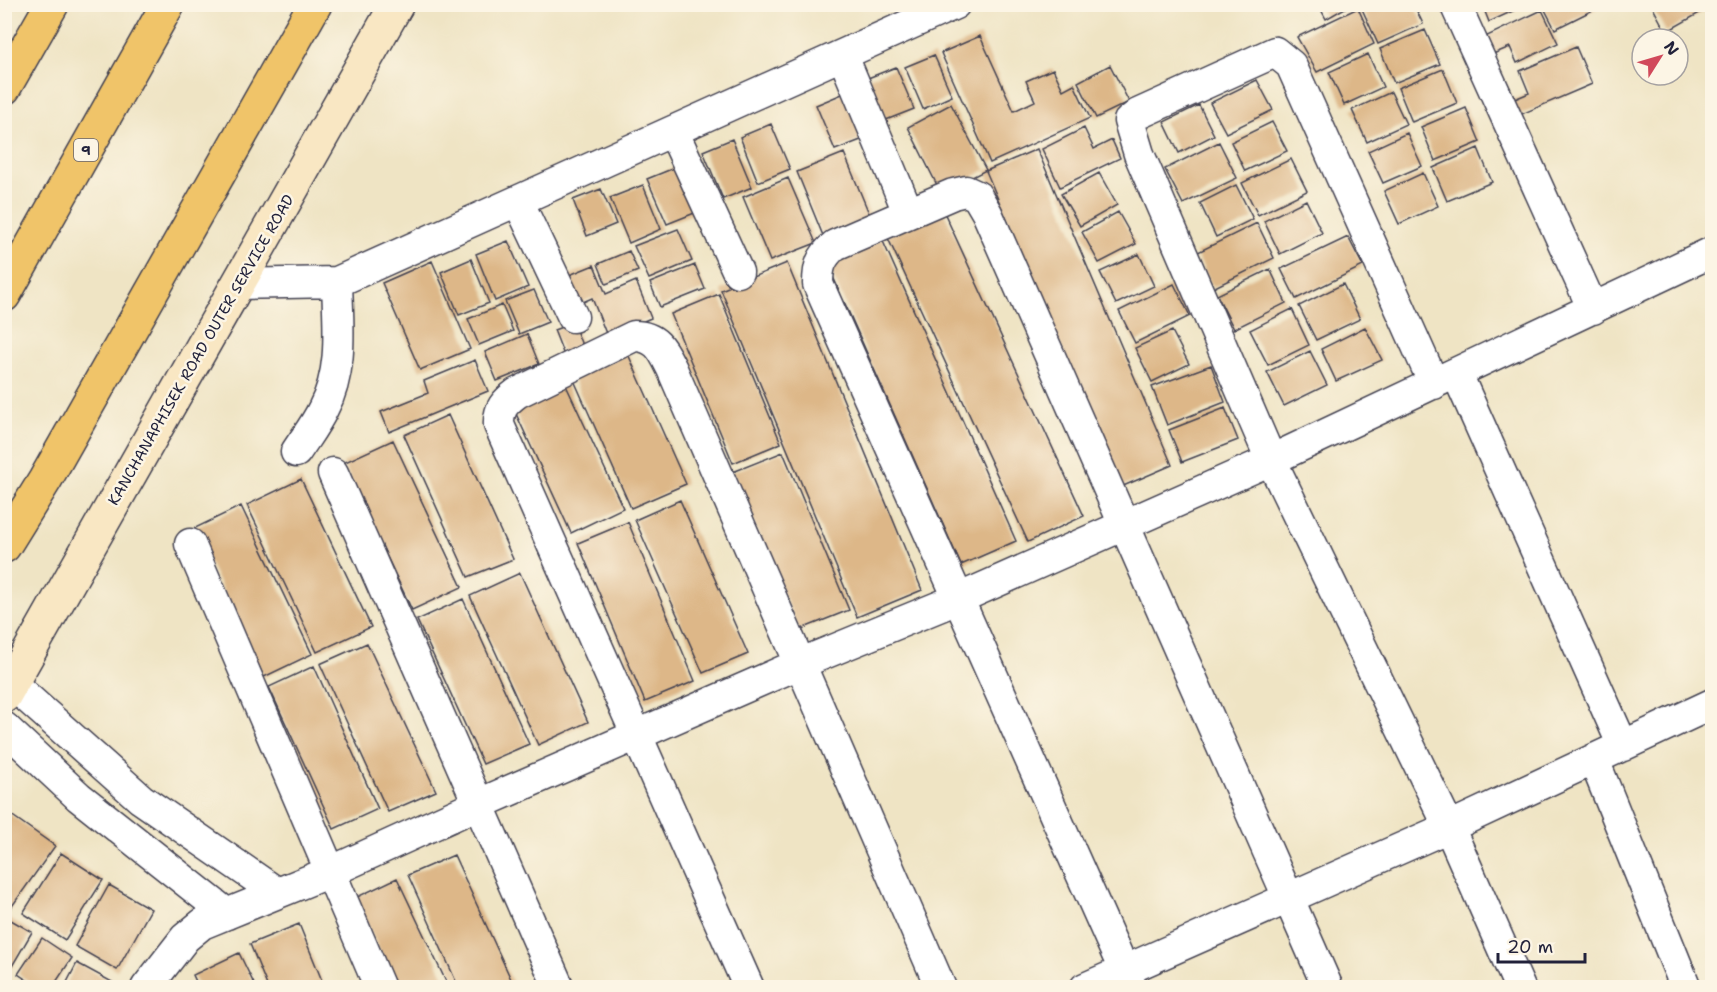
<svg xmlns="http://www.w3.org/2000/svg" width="1717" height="992" viewBox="0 0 1717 992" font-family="'Shantell Sans',sans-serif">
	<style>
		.building { fill: #ddb788 }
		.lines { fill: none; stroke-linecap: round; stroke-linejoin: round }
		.minor-casing { stroke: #413f50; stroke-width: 33 }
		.secondary-casing { stroke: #413f50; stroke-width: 36 }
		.motorway-casing { stroke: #413f50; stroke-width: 36 }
		.minor { stroke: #fff; stroke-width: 30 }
		.secondary { stroke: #f9e7c3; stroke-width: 33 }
		.motorway { stroke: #f0c469; stroke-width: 33 }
		.labels { text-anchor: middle; stroke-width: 5; stroke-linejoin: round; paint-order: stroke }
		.shield { fill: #fcf5e5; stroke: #63616e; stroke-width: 1.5 }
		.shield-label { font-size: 14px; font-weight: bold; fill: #22223b }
		.street-label { font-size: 15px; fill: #22223b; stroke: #fcf5e5 }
	</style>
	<rect width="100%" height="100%" fill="#fcf5e5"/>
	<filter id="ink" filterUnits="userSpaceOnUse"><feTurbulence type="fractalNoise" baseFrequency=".0167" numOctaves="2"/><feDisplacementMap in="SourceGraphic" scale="12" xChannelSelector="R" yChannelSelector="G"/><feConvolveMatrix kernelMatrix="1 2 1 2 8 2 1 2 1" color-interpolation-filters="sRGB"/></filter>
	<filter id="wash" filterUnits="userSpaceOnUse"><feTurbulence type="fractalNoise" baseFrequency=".008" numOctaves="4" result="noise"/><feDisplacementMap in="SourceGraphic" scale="24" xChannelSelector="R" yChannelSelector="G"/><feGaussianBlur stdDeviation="1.35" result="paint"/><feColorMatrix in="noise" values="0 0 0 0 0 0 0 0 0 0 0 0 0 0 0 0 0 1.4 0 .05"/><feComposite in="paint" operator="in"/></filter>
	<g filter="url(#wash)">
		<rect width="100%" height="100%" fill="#efe4c4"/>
		<g id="blocks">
			<!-- building -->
			<path class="building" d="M 1318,4 L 1352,4 L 1326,19 Z
				M 1482,4 L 1528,4 L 1489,22 Z
				M 1542,4 L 1605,4 L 1555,29 Z
				M 1651,4 L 1711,4 L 1712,6 L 1666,32 Z
				M 1372,5 L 1414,5 L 1423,24 L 1378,44 L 1362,9 Z
				M 1358,8 L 1374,44 L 1317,72 L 1297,37 Z
				M 1542,10 L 1558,43 L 1517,63 L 1510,47 L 1493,54 L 1485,37 Z
				M 1425,30 L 1440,64 L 1394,83 L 1380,49 Z
				M 980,36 L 1014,111 L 1035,101 L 1026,81 L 1053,69 L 1063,90 L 1074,84 L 1090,118 L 990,163 L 941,53 Z
				M 1576,47 L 1592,84 L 1517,116 L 1510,101 L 1529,93 L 1520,71 Z
				M 1368,54 L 1383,87 L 1344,105 L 1329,72 Z
				M 934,55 L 952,96 L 923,109 L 905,67 Z
				M 1110,65 L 1129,102 L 1096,118 L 1078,82 Z
				M 896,67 L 914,109 L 886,120 L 868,78 Z
				M 1443,69 L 1457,103 L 1412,122 L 1398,88 Z
				M 1257,80 L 1273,110 L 1226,133 L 1210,103 Z
				M 847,92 L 866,138 L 835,150 L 816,105 Z
				M 1391,92 L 1406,124 L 1367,142 L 1352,110 Z
				M 951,104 L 986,170 L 941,193 L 908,127 Z
				M 1199,105 L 1214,135 L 1179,153 L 1164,122 Z
				M 1466,108 L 1480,142 L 1435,161 L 1421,127 Z
				M 1272,122 L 1287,151 L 1245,171 L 1231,142 Z
				M 771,124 L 790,169 L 758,182 L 740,137 Z
				M 1084,128 L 1094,149 L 1112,140 L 1120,158 L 1060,187 L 1042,149 Z
				M 1407,133 L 1422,166 L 1383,183 L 1368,151 Z
				M 732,139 L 752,187 L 723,199 L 703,151 Z
				M 1219,142 L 1237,178 L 1183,204 L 1165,169 Z
				M 1478,148 L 1492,182 L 1447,201 L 1433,168 Z
				M 1037,149 L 1172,465 L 1121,487 L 986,171 Z
				M 844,153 L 873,223 L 826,243 L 797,172 Z
				M 1291,159 L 1307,191 L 1258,215 L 1242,183 Z
				M 679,166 L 697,212 L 667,224 L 647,179 Z
				M 1099,173 L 1117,205 L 1080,226 L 1061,194 Z
				M 1423,173 L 1438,206 L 1399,224 L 1384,191 Z
				M 788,178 L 816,243 L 770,261 L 743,197 Z
				M 643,185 L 661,229 L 629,243 L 610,198 Z
				M 1236,185 L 1253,219 L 1216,237 L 1200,203 Z
				M 601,189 L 616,224 L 587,236 L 573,200 Z
				M 1306,200 L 1322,233 L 1280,254 L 1264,221 Z
				M 943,210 L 1084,516 L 1028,542 L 887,236 Z
				M 1118,212 L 1136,244 L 1099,263 L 1082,232 Z
				M 1257,223 L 1274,258 L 1213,288 L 1196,253 Z
				M 678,229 L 692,261 L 649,279 L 634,246 Z
				M 1348,237 L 1363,266 L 1296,299 L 1281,269 Z
				M 882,239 L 1016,541 L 961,565 L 827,263 Z
				M 508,241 L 528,287 L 495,301 L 476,254 Z
				M 629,251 L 638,271 L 606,284 L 598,264 Z
				M 1139,254 L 1154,286 L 1116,304 L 1100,272 Z
				M 471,259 L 489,303 L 459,315 L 441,272 Z
				M 432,261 L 470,349 L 420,370 L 382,283 Z
				M 787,263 L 922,590 L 857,617 L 721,290 Z
				M 594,265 L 606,294 L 636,281 L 651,318 L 607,336 L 592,298 L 574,306 L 562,278 Z
				M 695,265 L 705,289 L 660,307 L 650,283 Z
				M 1270,269 L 1286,303 L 1234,329 L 1217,295 Z
				M 1174,284 L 1190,316 L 1135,343 L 1119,311 Z
				M 1343,284 L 1360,319 L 1316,340 L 1299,306 Z
				M 534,290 L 548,322 L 519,334 L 505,301 Z
				M 719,294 L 781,443 L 733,463 L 671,314 Z
				M 502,305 L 513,331 L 479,345 L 468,319 Z
				M 1292,309 L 1309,345 L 1268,365 L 1250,330 Z
				M 573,323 L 586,355 L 567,363 L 554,330 Z
				M 1365,327 L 1382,360 L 1336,381 L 1321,349 Z
				M 1172,331 L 1189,364 L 1152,382 L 1135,348 Z
				M 527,334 L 539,364 L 497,381 L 485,352 Z
				M 1310,351 L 1327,385 L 1284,406 L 1267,372 Z
				M 628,354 L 686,484 L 631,508 L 573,378 Z
				M 475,360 L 488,391 L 389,432 L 381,412 L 428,393 L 424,381 Z
				M 1211,365 L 1225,402 L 1167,425 L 1152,387 Z
				M 564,381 L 623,508 L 571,533 L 512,405 Z
				M 1225,408 L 1238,440 L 1182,462 L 1169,430 Z
				M 448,415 L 513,559 L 468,577 L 404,435 Z
				M 393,440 L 462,587 L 412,610 L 343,463 Z
				M 783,452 L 849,610 L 799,630 L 733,472 Z
				M 301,479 L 371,627 L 317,652 L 247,505 Z
				M 680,500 L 748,654 L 703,673 L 635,520 Z
				M 241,506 L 312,654 L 264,677 L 193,529 Z
				M 628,522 L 695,681 L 645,702 L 578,543 Z
				M 520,573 L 588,722 L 538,745 L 470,596 Z
				M 463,599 L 529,744 L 483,764 L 417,620 Z
				M 367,643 L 436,791 L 388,812 L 320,664 Z
				M 314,666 L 378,809 L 334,829 L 269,687 Z
				M 7,812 L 55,846 L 10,909 L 4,905 L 4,815 Z
				M 61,853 L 103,880 L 65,940 L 23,913 Z
				M 454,855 L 515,988 L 459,988 L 408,875 Z
				M 397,878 L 449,988 L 397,988 L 355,898 Z
				M 109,885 L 151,909 L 117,970 L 75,946 Z
				M 4,916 L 32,932 L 11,968 L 4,964 Z
				M 299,924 L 325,988 L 268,988 L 250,944 Z
				M 42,938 L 72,958 L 52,988 L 39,988 L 18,974 Z
				M 239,953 L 256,988 L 199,988 L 193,975 Z
				M 77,963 L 114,983 L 112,988 L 64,988 Z"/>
		</g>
	</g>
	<g filter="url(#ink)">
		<use href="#blocks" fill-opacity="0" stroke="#413f50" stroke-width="1.5"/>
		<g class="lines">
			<defs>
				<path id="minor" d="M 1455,4 L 1593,309
					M 843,56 L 903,200
					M 674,133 L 738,272
					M 518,201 L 573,317
					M 238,284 L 337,282
					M 1457,374 L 1623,746
					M 1434,384 L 1291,65 L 1275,52 L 1138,114 L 1129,121 L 1139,154 L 1271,460 L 1449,827 L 1520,988
					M 296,452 C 305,438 316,424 323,409 C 344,370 338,324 337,282 L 955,4
					M 333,473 L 559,988
					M 190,544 L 380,988
					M 12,684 L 141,799 L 276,892
					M 4,727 L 79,797 L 227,914
					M 1594,760 L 1686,988
					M 146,988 L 185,938 L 202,924 L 332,871 L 479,804 L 799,664 L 960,598 L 1271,460 L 1712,252
					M 749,988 L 499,425 C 498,409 505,402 517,393 L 634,336 C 657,336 663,351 672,369 L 941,988
					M 1085,988 L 1449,827 L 1712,704
					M 1132,988 L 818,284 C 818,266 821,257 835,245 L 953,194 L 966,191 L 977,196 L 987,213 L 1328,988"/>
				<path id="secondary" d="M 4,696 L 397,4"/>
				<path id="motorway" d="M 4,88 L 52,4
					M 4,295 L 168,4
					M 4,546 L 45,480 L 315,4"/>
			</defs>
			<!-- minor casing -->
			<use href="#minor" class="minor-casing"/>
			<!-- secondary casing -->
			<use href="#secondary" class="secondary-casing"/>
			<!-- motorway casing -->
			<use href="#motorway" class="motorway-casing"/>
			<!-- minor -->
			<use href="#minor" class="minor"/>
			<!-- secondary -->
			<use href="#secondary" class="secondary"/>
			<!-- motorway -->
			<use href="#motorway" class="motorway"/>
		</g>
	</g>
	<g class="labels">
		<!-- shield labels -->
		<rect class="shield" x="74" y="139" width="24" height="22" rx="4.5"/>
		<g class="shield-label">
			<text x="86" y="155">9</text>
		</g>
		<!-- street labels -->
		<g class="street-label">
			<text transform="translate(201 350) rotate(-60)" y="5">KANCHANAPHISEK ROAD OUTER SERVICE ROAD</text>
		</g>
	</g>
	<!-- margin -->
	<rect width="1717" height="992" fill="none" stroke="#fcf5e5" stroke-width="24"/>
	<!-- north arrow -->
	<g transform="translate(1660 57) rotate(53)"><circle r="28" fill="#fcf5e5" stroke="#a5a1a1" stroke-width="1.5"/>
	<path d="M0-4.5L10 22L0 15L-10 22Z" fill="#d1495b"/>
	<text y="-9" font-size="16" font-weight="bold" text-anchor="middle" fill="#22223b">N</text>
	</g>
	<!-- scale -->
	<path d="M1498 953v9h87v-9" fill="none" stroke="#22223b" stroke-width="3"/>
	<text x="1507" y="953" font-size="18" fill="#22223b" stroke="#fcf5e5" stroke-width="4.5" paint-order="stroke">20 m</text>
</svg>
